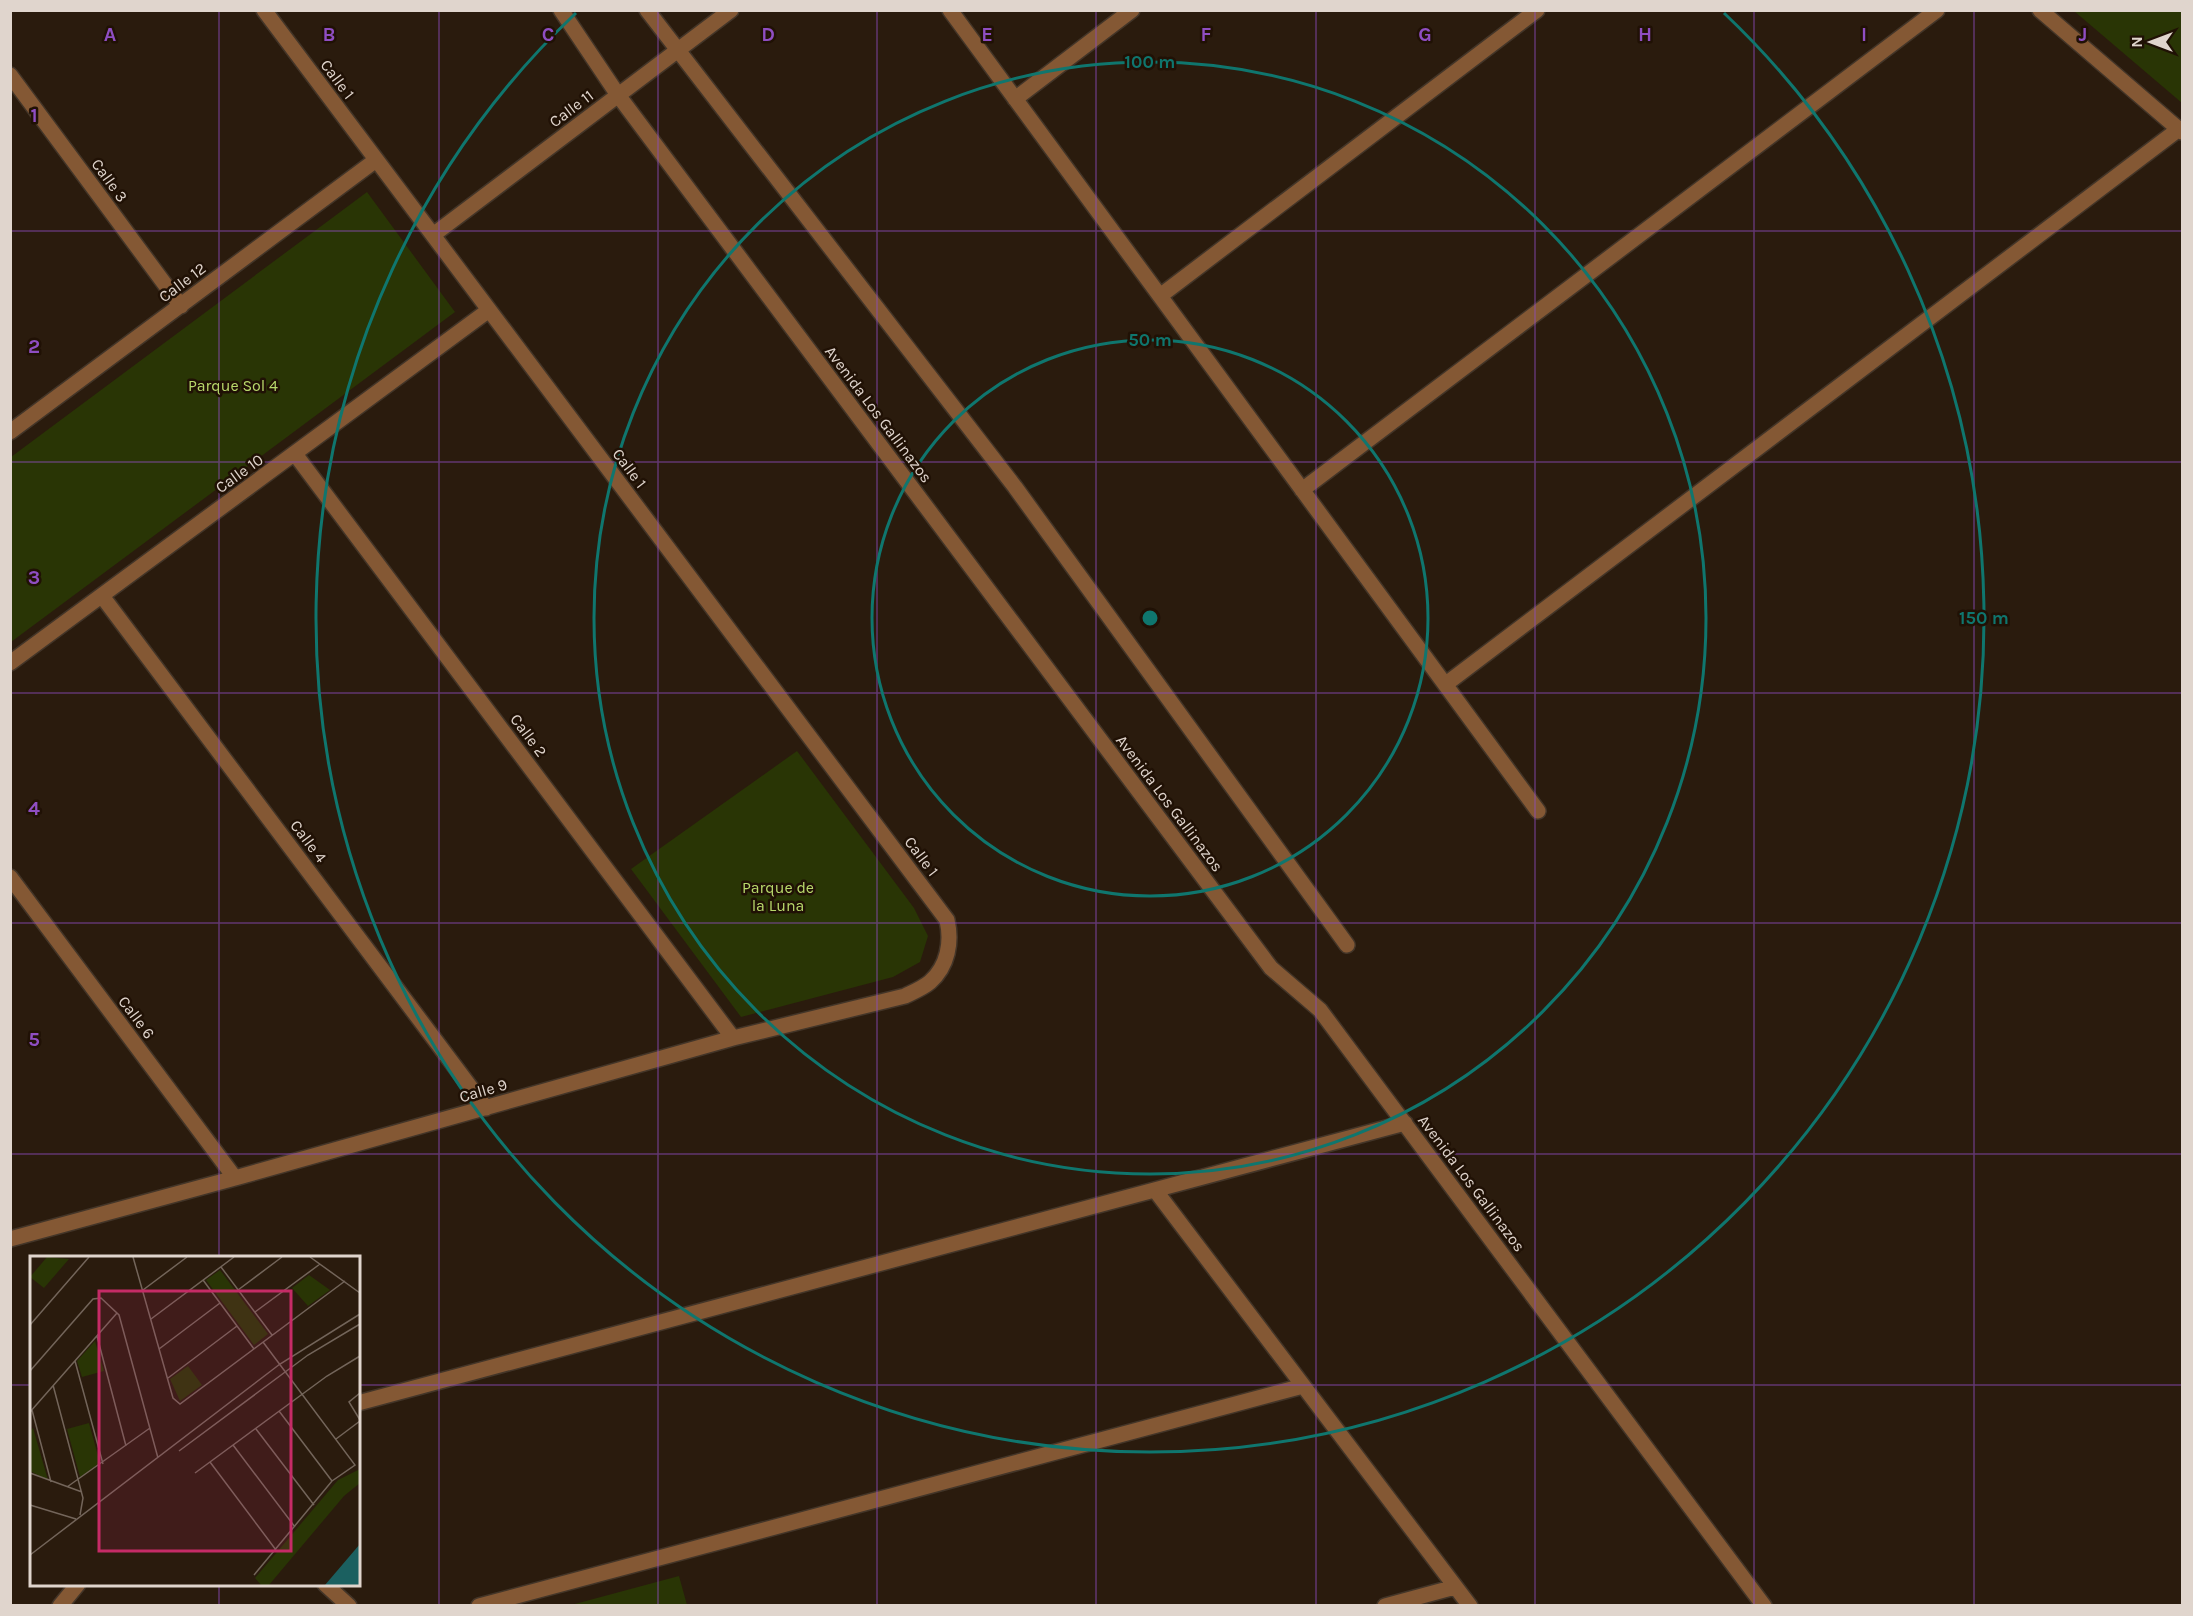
<svg xmlns="http://www.w3.org/2000/svg" width="2193" height="1616" viewBox="0 0 2193 1616" font-family="Karla,sans-serif">
	<style>
		.green { fill: #293505 }
		.lines { fill: none; stroke-linecap: round; stroke-linejoin: round }
		.minor-casing { stroke: #433528; stroke-width: 18 }
		.minor { stroke: #845834; stroke-width: 15 }
		.grid { fill: none; stroke: #8f4ec2; stroke-width: 1.5; stroke-opacity: 0.55 }
		.ring { fill: none; stroke: #0f766e; stroke-width: 3 }
		.labels { text-anchor: middle; stroke-width: 5; stroke-linejoin: round; paint-order: stroke }
		.street-label { font-size: 16px; fill: #e0d5cd; stroke: #201105 }
		.park-label { font-size: 16px; fill: #b8d86b; stroke: #201105 }
		.inset-road { fill: none; stroke: #73655a; stroke-width: 1.5 }
		.view { fill: #c52b66; fill-opacity: 0.15; stroke: #c52b66; stroke-width: 3 }
		.inset-edge { fill: none; stroke: #e0d5cd; stroke-width: 3 }
		.grid-label { font-size: 20px; text-anchor: middle; font-weight: bold; fill: #8f4ec2; stroke: #201105; stroke-width: 5; stroke-linejoin: round; paint-order: stroke }
		.centre { fill: #0f766e; stroke: #201105; stroke-width: 3 }
		.ring-label { font-size: 18px; text-anchor: middle; font-weight: bold; fill: #0f766e; stroke: #201105; stroke-width: 5; stroke-linejoin: round; paint-order: stroke }
	</style>
	<rect width="100%" height="100%" fill="#2a1b0d"/>
	<!-- green -->
	<path class="green" d="M 2074,11 L 2182,11 L 2182,103 Z
		M 367,192 L 455,312 L 11,642 L 11,457 Z
		M 797,751 L 914,908 L 928,936 L 920,962 L 893,977 L 741,1017 L 631,869 Z
		M 679,1576 L 687,1605 L 571,1605 Z"/>
	<g class="lines">
		<defs>
			<path id="minor" d="M 561,10 L 618,95 L 1271,968 L 1320,1010 L 1764,1606
				M 647,10 L 1015,487 L 1347,945
				M 950,10 L 1538,811
				M 2040,10 L 2182,132
				M 10,75 L 181,306
				M 1015,99 L 1132,10
				M 433,235 L 731,10
				M 1160,296 L 1537,10
				M 10,432 L 376,160
				M 295,454 L 733,1038
				M 1302,490 L 1937,10
				M 102,596 L 486,1108
				M 10,663 L 489,310
				M 1446,684 L 2179,129
				M 10,877 L 235,1178
				M 1155,1190 L 1470,1606
				M 10,1239 L 235,1178 L 733,1038 L 905,996 C 913,992 923,988 930,982 C 948,966 952,942 947,920 L 264,10
				M 358,1403 L 1405,1123
				M 325,1584 L 349,1606
				M 60,1606 L 78,1584
				M 479,1606 L 1303,1386
				M 1385,1606 L 1455,1587"/>
		</defs>
		<!-- minor casing -->
		<use href="#minor" class="minor-casing"/>
		<!-- minor -->
		<use href="#minor" class="minor"/>
	</g>
	<!-- grid -->
	<path class="grid" d="M 219,10 L 219,1258M 439,10 L 439,1606M 658,10 L 658,1606M 877,10 L 877,1606M 1096,10 L 1096,1606M 1316,10 L 1316,1606M 1535,10 L 1535,1606M 1754,10 L 1754,1606M 1974,10 L 1974,1606M 10,231 L 2182,231M 10,462 L 2182,462M 10,693 L 2182,693M 10,923 L 2182,923M 10,1154 L 2182,1154M 10,1385 L 32,1385M 358,1385 L 2182,1385M 219,1584 L 219,1606"/>
	<!-- distance rings -->
	<g class="ring">
		<circle cx="1150" cy="618" r="278"/>
		<circle cx="1150" cy="618" r="556"/>
		<path d="M1724 13A834 834 0 1 1 576 13"/>
	</g>
	<g class="labels">
		<!-- street labels -->
		<g class="street-label">
			<text transform="translate(338 79) rotate(53)" y="6">Calle 1</text>
			<text transform="translate(571 108) rotate(-37)" y="6">Calle 11</text>
			<text transform="translate(110 180) rotate(54)" y="6">Calle 3</text>
			<text transform="translate(182 282) rotate(-37)" y="6">Calle 12</text>
			<text transform="translate(879 414) rotate(53)" y="6">Avenida Los Gallinazos</text>
			<text transform="translate(630 468) rotate(53)" y="6">Calle 1</text>
			<text transform="translate(239 473) rotate(-36)" y="6">Calle 10</text>
			<text transform="translate(529 735) rotate(53)" y="6">Calle 2</text>
			<text transform="translate(1170 803) rotate(53)" y="6">Avenida Los Gallinazos</text>
			<text transform="translate(309 841) rotate(53)" y="6">Calle 4</text>
			<text transform="translate(922 856) rotate(53)" y="6">Calle 1</text>
			<text transform="translate(137 1017) rotate(53)" y="6">Calle 6</text>
			<text transform="translate(483 1090) rotate(-16)" y="6">Calle 9</text>
			<text transform="translate(1472 1183) rotate(53)" y="6">Avenida Los Gallinazos</text>
		</g>
		<!-- park labels -->
		<g class="park-label">
			<text x="233" y="391">Parque Sol 4</text>
			<text x="778" y="893">Parque de<tspan x="778" dy="18">la Luna</tspan></text>
		</g>
	</g>
	<!-- overview -->
	<g transform="translate(30 1256)">
		<rect width="330" height="330" fill="#2a1b0d"/>
		<path d="M 17,1 L 39,3 L 14,32 L 0,21 ZM 190,14 L 238,78 L 224,89 L 176,24 ZM 279,19 L 300,34 L 278,50 L 262,32 ZM 65,85 L 74,115 L 52,121 L 47,105 ZM 158,110 L 172,129 L 150,145 L 140,123 ZM 59,167 L 70,207 L 50,221 L 37,173 ZM 3,172 L 18,224 L 0,215 L 0,175 ZM 330,213 L 330,227 L 314,240 L 239,329 L 231,329 L 225,322 L 308,224 Z" fill="#293505"/>
		<path d="M 330,288 L 330,329 L 295,329 Z" fill="#1b6060"/>
		<path class="inset-road" d="M 103,1 L 143,142 L 150,148 L 315,25M 280,1 L 330,37M 191,11 L 242,79M 173,24 L 224,93M 113,34 L 157,1M 208,34 L 252,1M 225,56 L 290,8M 121,63 L 204,1M 0,69 L 59,1M 67,80 L 96,190M 129,93 L 190,47M 45,105 L 73,208M 0,115 L 63,43 L 71,42 L 89,59 L 128,202M 138,122 L 207,70M 23,129 L 53,242 L 50,259M 330,137 L 319,146 L 330,164M 2,154 L 21,226M 249,155 L 302,225M 0,156 L 87,57M 226,173 L 284,249M 306,183 L 330,165M 203,189 L 265,271M 149,195 L 278,99 L 330,68M 180,206 L 246,294M 0,217 L 52,236M 165,217 L 297,120 L 330,100M 37,231 L 120,172M 0,249 L 46,263M 0,299 L 250,108 L 330,58M 224,319 L 302,225 L 325,209 L 233,86"/>
		<path class="view" d="M 69,35 L 261,35 L 261,295 L 69,295 Z"/>
		<rect width="330" height="330" class="inset-edge"/>
	</g>
	<g class="grid-label">
		<text x="110" y="41">A</text>
		<text x="329" y="41">B</text>
		<text x="548" y="41">C</text>
		<text x="768" y="41">D</text>
		<text x="987" y="41">E</text>
		<text x="1206" y="41">F</text>
		<text x="1425" y="41">G</text>
		<text x="1645" y="41">H</text>
		<text x="1864" y="41">I</text>
		<text x="2083" y="41">J</text>
		<text x="34" y="122">1</text>
		<text x="34" y="353">2</text>
		<text x="34" y="584">3</text>
		<text x="34" y="815">4</text>
		<text x="34" y="1046">5</text>
	</g>
	<circle cx="1150" cy="618" r="9" class="centre"/>
	<g class="ring-label">
		<text x="1150" y="68">100 m</text>
		<text x="1150" y="346">50 m</text>
		<text x="1984" y="624">150 m</text>
	</g>
	<!-- border -->
	<rect width="2193" height="1616" fill="none" stroke="#e0d5cd" stroke-width="24"/>
	<!-- north arrow -->
	<g transform="translate(2151 42) rotate(270)" stroke="#201105" stroke-width="4.5" paint-order="stroke">
	<path d="M0-4.5L10 22L0 15L-10 22Z" fill="#e0d5cd"/>
	<text y="-9" font-size="16" font-weight="bold" text-anchor="middle" fill="#e0d5cd">N</text>
	</g>
</svg>
